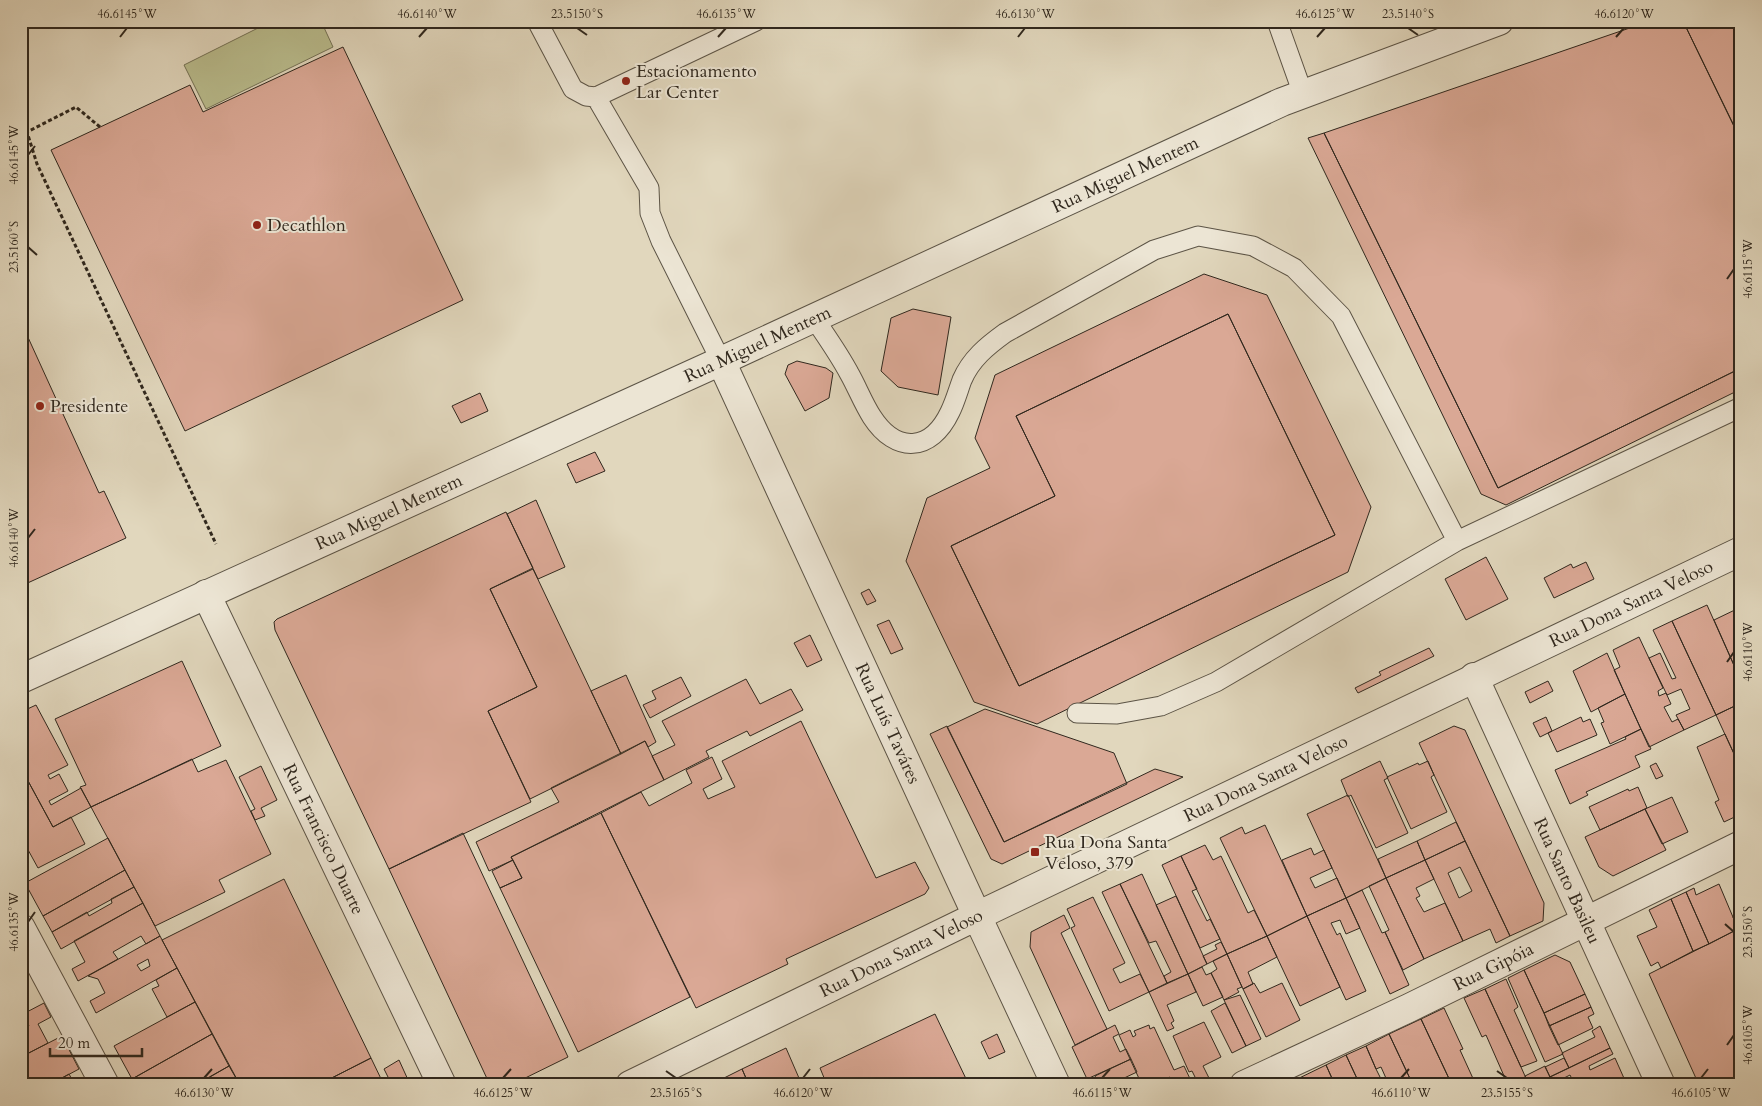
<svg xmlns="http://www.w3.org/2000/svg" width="1762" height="1106" viewBox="0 0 1762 1106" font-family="Cardo,serif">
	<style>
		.green { fill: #b9bc8d; stroke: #747256 }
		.building { fill: #daa895; stroke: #30281e; fill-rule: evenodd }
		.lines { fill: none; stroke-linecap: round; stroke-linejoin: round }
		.service-casing { stroke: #5c5446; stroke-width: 21 }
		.minor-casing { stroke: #5c5446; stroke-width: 30 }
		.tertiary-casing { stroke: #5c5446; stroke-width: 30 }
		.path { stroke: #30281e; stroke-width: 3; stroke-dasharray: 4 2.5; stroke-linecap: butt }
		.service { stroke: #ece5d4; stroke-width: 19 }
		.minor { stroke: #ece5d4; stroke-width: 28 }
		.tertiary { stroke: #ece5d4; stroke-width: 28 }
		.ticks { fill: none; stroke: #30281e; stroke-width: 2 }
		.poi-dot { fill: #8f2418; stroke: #ece5d4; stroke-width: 2 }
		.labels { text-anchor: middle; stroke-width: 4; stroke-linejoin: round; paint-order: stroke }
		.poi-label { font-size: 18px; fill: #30281e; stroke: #ece5d4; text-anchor: start }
		.street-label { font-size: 18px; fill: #30281e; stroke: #ece5d4 }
		.neatline { fill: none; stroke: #30281e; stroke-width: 2 }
		.ticks-label { font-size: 12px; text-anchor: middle; fill: #30281e }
	</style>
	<rect width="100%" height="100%" fill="#e1d7bd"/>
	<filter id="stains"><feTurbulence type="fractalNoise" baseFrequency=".004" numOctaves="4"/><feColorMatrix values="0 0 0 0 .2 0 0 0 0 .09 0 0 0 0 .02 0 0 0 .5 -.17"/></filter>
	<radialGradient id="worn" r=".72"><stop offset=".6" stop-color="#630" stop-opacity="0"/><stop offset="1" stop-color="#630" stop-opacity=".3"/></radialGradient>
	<!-- green -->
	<path class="green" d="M 272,21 L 321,21 L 333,47 L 206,109 L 184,65 Z"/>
	<!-- building -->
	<path class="building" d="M 1650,21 L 1683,21 L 1741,140 L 1741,368 L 1498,488 L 1324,133 Z
		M 1683,21 L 1741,21 L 1741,141 Z
		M 343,47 L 463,300 L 185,431 L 51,150 L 190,85 L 203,112 Z
		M 1324,133 L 1498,488 L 1741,368 L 1741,389 L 1506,505 L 1481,494 L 1308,138 Z
		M 1204,274 L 1267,295 L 1371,507 L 1348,572 L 1037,724 L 974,702 L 906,561 L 927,498 L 990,468 L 975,438 L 995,375 ZM 1228,314 L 1335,535 L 1019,686 L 951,546 L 1055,496 L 1016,416 Z
		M 913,309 L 951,317 L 938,395 L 898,387 L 881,371 L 891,318 Z
		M 1228,314 L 1335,535 L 1019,686 L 951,546 L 1055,496 L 1016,416 Z
		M 21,322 L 99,493 L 104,491 L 126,538 L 21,586 Z
		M 797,361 L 826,368 L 833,373 L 829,398 L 805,411 L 785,374 L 788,365 Z
		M 480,393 L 488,411 L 461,423 L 452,406 Z
		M 595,452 L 605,471 L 576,483 L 567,464 Z
		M 536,500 L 565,567 L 538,579 L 507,514 Z
		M 506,512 L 533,568 L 490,589 L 537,687 L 488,711 L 531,802 L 389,869 L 275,630 L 274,622 L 277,619 Z
		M 1486,557 L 1508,599 L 1466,620 L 1445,579 Z
		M 1586,562 L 1594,579 L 1554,598 L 1544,578 L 1571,564 L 1573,568 Z
		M 533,569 L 621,754 L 530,799 L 488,711 L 537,687 L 490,589 Z
		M 869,589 L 876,601 L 867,605 L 861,593 Z
		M 1707,605 L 1741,681 L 1741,703 L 1716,715 L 1672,621 Z
		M 1741,607 L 1741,681 L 1714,620 Z
		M 889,620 L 903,649 L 891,654 L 877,625 Z
		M 1672,621 L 1716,715 L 1684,730 L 1676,715 L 1690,709 L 1681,689 L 1667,695 L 1649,658 L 1660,653 L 1672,679 L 1676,678 L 1653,630 Z
		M 810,635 L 822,660 L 807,667 L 794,643 Z
		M 1639,637 L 1663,688 L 1658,691 L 1659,696 L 1666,693 L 1671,704 L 1664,707 L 1672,722 L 1678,719 L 1684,730 L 1649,747 L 1614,670 L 1620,667 L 1613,650 Z
		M 1429,648 L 1434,656 L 1358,693 L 1355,688 L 1381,675 L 1379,672 Z
		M 1607,653 L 1625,694 L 1591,712 L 1573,671 Z
		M 182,661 L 221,746 L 91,807 L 80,787 L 86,785 L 55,719 Z
		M 626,675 L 656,742 L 648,747 L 645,741 L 621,754 L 591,691 Z
		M 681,677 L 691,696 L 650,718 L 643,705 L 656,699 L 652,691 Z
		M 746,679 L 760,704 L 791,689 L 803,710 L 750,736 L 747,731 L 706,751 L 709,757 L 664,780 L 652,756 L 675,745 L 662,721 Z
		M 1548,681 L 1553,691 L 1530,703 L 1525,692 Z
		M 1625,694 L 1641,729 L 1610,744 L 1601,723 L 1604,722 L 1598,708 Z
		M 1741,703 L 1741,769 L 1716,715 Z
		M 36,705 L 68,765 L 48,775 L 50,779 L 59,774 L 68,791 L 49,801 L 51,805 L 81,788 L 91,807 L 53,827 L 21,768 L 21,712 Z
		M 985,709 L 1114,753 L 1127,784 L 1004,842 L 947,727 Z
		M 1546,717 L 1552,731 L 1540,737 L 1533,723 Z
		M 1581,717 L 1583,722 L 1590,719 L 1597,735 L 1557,752 L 1548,733 Z
		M 801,721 L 876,878 L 915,862 L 929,888 L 925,894 L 786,959 L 788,964 L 696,1008 L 601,813 L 641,792 L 649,806 L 692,783 L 686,770 L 712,757 L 722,779 L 703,789 L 708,799 L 735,787 L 722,761 Z
		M 947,726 L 1004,842 L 1155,769 L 1183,777 L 1002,864 L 991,859 L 930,734 Z
		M 1454,726 L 1465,730 L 1544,903 L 1543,921 L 1510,936 L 1419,743 Z
		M 1641,729 L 1651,749 L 1635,756 L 1640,767 L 1586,792 L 1588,795 L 1570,804 L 1555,770 L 1626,739 L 1625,737 Z
		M 1725,734 L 1741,769 L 1741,814 L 1724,822 L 1715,802 L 1719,800 L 1697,747 Z
		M 645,741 L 664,780 L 511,857 L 513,860 L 489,871 L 476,842 L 559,802 L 551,788 Z
		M 192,759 L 198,772 L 226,760 L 271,854 L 219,880 L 225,892 L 155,926 L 91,807 Z
		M 1380,761 L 1388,778 L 1384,780 L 1408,833 L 1376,848 L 1351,795 L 1348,797 L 1341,780 Z
		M 1428,761 L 1434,775 L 1431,777 L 1447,812 L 1411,829 L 1387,777 L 1418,763 L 1419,765 Z
		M 1656,763 L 1663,776 L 1656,779 L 1650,766 Z
		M 261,766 L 277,800 L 261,808 L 265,816 L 255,820 L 251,811 L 255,809 L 239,777 Z
		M 21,768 L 53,827 L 71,817 L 85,844 L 38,868 L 21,837 Z
		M 1638,787 L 1647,808 L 1600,830 L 1589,807 L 1628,789 L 1629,791 Z
		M 1348,795 L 1386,878 L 1346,898 L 1307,814 Z
		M 1672,797 L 1688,832 L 1662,844 L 1645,809 Z
		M 1645,809 L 1666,850 L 1613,876 L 1599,867 L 1585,837 Z
		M 601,813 L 690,997 L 578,1052 L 500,888 L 522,878 L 511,857 Z
		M 1456,822 L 1465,841 L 1425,860 L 1417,841 Z
		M 1265,825 L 1307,916 L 1267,936 L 1220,838 L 1242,827 L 1245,834 Z
		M 463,833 L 568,1057 L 511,1085 L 490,1085 L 389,869 Z
		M 108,838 L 125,870 L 43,916 L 25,883 Z
		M 1417,841 L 1425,860 L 1386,878 L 1378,859 Z
		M 1465,841 L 1510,936 L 1496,943 L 1490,929 L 1463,941 L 1425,860 ZM 1460,867 L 1472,891 L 1459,898 L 1448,873 Z
		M 1205,845 L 1213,860 L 1221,856 L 1248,913 L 1254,910 L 1267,936 L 1227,954 L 1181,856 Z
		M 1311,848 L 1314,855 L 1324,850 L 1332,868 L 1310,878 L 1315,888 L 1337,878 L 1346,898 L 1307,916 L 1282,860 Z
		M 1181,856 L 1197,889 L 1192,891 L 1207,921 L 1210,919 L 1220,939 L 1200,948 L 1162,865 Z
		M 513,860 L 522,878 L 500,888 L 492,871 Z
		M 1425,860 L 1434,879 L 1416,888 L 1420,896 L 1416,898 L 1424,912 L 1445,903 L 1463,941 L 1424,959 L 1386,878 Z
		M 125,870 L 134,887 L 52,932 L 43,916 Z
		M 1142,874 L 1188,974 L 1167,983 L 1164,976 L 1171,972 L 1156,941 L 1149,943 L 1120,884 Z
		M 1386,878 L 1424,959 L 1403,970 L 1385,932 L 1389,930 L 1369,886 Z
		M 284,879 L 371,1058 L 318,1085 L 240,1085 L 162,940 Z
		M 1120,884 L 1167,983 L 1149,992 L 1102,892 Z
		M 1719,884 L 1738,929 L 1709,944 L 1686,892 L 1694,888 L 1696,895 Z
		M 134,887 L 143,903 L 61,949 L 52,932 L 87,912 L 89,916 L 112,903 L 111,899 Z
		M 1362,890 L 1382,933 L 1385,932 L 1409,985 L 1390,994 L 1346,898 Z
		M 1686,892 L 1709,944 L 1693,951 L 1671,899 Z
		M 1176,896 L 1207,964 L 1188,974 L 1156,905 Z
		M 1093,897 L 1125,963 L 1113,969 L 1120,983 L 1140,974 L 1149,992 L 1109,1011 L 1071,928 L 1075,926 L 1067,909 Z
		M 1346,898 L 1360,928 L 1346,934 L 1340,920 L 1331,923 L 1337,935 L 1340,933 L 1366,991 L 1346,1000 L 1307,916 Z
		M 1671,899 L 1693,951 L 1661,968 L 1658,962 L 1651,966 L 1637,936 L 1657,927 L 1649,910 Z
		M 143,903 L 160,936 L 146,944 L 141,936 L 113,952 L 118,959 L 78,981 L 72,969 L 85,962 L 74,941 Z
		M 1741,914 L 1741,934 L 1733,917 Z
		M 1064,915 L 1070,928 L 1061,933 L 1107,1029 L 1075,1045 L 1030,947 L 1031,932 Z
		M 1307,916 L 1340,987 L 1300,1006 L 1267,936 Z
		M 1738,929 L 1741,934 L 1741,1082 L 1735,1085 L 1699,1085 L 1649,974 Z
		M 160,936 L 177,968 L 96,1013 L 90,1001 L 105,993 L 98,979 L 88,976 ZM 148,959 L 150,966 L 141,971 L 137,965 Z
		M 1267,936 L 1277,957 L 1248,972 L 1253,984 L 1243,989 L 1227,954 Z
		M 1221,942 L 1227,954 L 1207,964 L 1203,956 L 1217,949 L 1215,945 Z
		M 1227,954 L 1242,987 L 1237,989 L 1239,992 L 1224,1000 L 1211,973 L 1217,969 L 1213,961 Z
		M 1555,955 L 1570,962 L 1585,994 L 1544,1013 L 1524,970 Z
		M 1202,967 L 1206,975 L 1211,973 L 1223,997 L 1203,1006 L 1188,974 Z
		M 177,968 L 195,1002 L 167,1017 L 152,989 L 159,986 L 156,980 Z
		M 1524,970 L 1563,1054 L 1545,1062 L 1508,978 Z
		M 1188,974 L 1196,992 L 1167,1005 L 1174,1021 L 1171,1023 L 1174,1028 L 1167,1031 L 1149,992 Z
		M 1506,979 L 1518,1007 L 1514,1010 L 1537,1061 L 1521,1067 L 1485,989 Z
		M 1254,983 L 1260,993 L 1282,983 L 1300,1020 L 1266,1037 L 1243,989 Z
		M 1485,989 L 1521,1067 L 1529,1085 L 1508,1085 L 1486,1035 L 1482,1037 L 1464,998 Z
		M 1585,994 L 1591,1007 L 1549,1026 L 1544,1013 Z
		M 1240,995 L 1261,1039 L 1246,1046 L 1224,1000 Z
		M 21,999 L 28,1012 L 21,1015 Z
		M 195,1002 L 212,1034 L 132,1079 L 114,1046 Z
		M 44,1003 L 51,1017 L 38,1024 L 48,1043 L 21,1057 L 21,1029 L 29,1026 L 23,1014 Z
		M 1225,1003 L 1246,1046 L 1232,1053 L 1211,1011 Z
		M 1591,1007 L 1594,1014 L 1588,1017 L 1593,1028 L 1558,1045 L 1549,1026 Z
		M 1444,1008 L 1463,1049 L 1460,1050 L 1476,1085 L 1452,1085 L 1421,1019 Z
		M 935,1014 L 969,1085 L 827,1085 L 820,1068 Z
		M 1421,1019 L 1452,1085 L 1413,1085 L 1389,1034 Z
		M 1204,1022 L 1221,1057 L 1203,1066 L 1210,1080 L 1199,1085 L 1192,1071 L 1189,1072 L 1173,1036 Z
		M 1115,1025 L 1119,1034 L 1113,1037 L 1120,1052 L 1126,1049 L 1131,1059 L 1087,1079 L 1072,1047 Z
		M 1149,1025 L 1150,1029 L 1154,1027 L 1174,1070 L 1184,1066 L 1193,1085 L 1174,1085 L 1170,1077 L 1162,1081 L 1164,1085 L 1142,1085 L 1119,1035 L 1130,1030 L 1133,1037 L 1136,1035 L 1134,1031 Z
		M 1600,1026 L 1610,1048 L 1569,1068 L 1562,1053 L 1595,1037 L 1592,1031 Z
		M 212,1034 L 229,1066 L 195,1085 L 134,1085 L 132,1079 Z
		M 997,1034 L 1005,1052 L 989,1059 L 981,1042 Z
		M 1389,1034 L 1413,1085 L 1389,1085 L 1381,1067 L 1376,1069 L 1366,1046 Z
		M 62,1036 L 79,1069 L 49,1085 L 21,1085 L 21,1057 Z
		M 1366,1046 L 1376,1069 L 1384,1085 L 1360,1085 L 1346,1055 Z
		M 786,1048 L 802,1085 L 749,1085 L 742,1069 Z
		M 1610,1048 L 1613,1054 L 1589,1066 L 1590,1070 L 1615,1058 L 1627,1085 L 1560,1085 L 1572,1079 L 1570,1075 L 1550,1085 L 1533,1085 Z
		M 1346,1055 L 1360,1085 L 1335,1085 L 1326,1065 Z
		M 371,1058 L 384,1085 L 318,1085 Z
		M 1564,1058 L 1569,1068 L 1550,1077 L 1545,1067 Z
		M 1131,1059 L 1137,1072 L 1122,1079 L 1125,1085 L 1099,1085 L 1095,1076 Z
		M 399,1060 L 409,1082 L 411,1085 L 392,1085 L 384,1069 Z
		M 1326,1065 L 1335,1085 L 1288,1085 L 1287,1084 Z
		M 229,1066 L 240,1085 L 214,1085 L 210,1077 Z
		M 1545,1066 L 1550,1077 L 1529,1085 L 1525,1076 Z
		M 742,1069 L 749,1085 L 710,1085 Z
		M 69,1074 L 75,1085 L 49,1085 Z
		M 1140,1079 L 1142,1085 L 1127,1085 Z"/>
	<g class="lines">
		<defs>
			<path id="service" d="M 537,21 L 573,89 L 586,96 L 596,97 L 756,21
				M 1277,21 L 1303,94
				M 596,97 L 649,188 L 650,213 L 661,241 L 721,361
				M 814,318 C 826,336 839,354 849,373 C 857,387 863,403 872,417 C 896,454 931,452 950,412 C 955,402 958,391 962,380 C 971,359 987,346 1005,333 L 1154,250 L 1198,236 L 1253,246 L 1294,268 L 1341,316 L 1457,541
				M 1077,713 L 1117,714 L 1161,706 L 1216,682 L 1457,541 L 1741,407"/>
			<g id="minor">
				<path id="s1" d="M 206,594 L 442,1085"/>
				<path id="s2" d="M 1474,677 L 1661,1085"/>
				<path d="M 21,928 L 105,1085"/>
				<path d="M 630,1085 L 977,916 L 1056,1085"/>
				<path id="s3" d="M 1244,1085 L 1409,1008 L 1741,845"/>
			</g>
			<g id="tertiary">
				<path id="s4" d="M 721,361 L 977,916 L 1741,551"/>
				<path id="s5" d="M 21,679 L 721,361 L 1282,102 L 1499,21"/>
			</g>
		</defs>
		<!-- service casing -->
		<use href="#service" class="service-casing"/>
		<!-- minor casing -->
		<use href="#minor" class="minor-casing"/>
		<!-- tertiary casing -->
		<use href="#tertiary" class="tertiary-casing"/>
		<!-- path -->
		<path class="path" d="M 100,127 L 76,107 L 27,132 L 37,164 L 216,544"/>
		<!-- service -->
		<use href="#service" class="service"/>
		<!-- minor -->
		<use href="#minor" class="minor"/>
		<!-- tertiary -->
		<use href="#tertiary" class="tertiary"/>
	</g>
	<!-- ticks -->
	<path class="ticks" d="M 577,28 L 587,35M 1408,28 L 1418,35M 120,37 L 127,28M 419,37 L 427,28M 718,37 L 726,28M 1018,37 L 1025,28M 1317,37 L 1325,28M 1616,37 L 1624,28M 28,155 L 35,146M 28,247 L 37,255M 1727,279 L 1734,269M 28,538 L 35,529M 1727,662 L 1734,652M 28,922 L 35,912M 1725,924 L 1734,932M 1727,1045 L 1734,1035M 666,1071 L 676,1078M 1497,1071 L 1507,1078M 204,1078 L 212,1069M 503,1078 L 511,1069M 803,1078 L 810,1069M 1102,1078 L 1110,1069M 1401,1078 L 1409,1069M 1701,1078 L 1708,1069"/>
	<!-- markers -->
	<g class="poi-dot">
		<circle cx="626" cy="81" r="5"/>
		<circle cx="257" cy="225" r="5"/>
		<circle cx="40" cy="406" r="5"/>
		<rect x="1030" y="847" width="10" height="10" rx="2.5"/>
	</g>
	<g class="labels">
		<!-- poi labels -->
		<g class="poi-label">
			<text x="636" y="77">Estacionamento<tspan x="636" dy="21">Lar Center</tspan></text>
			<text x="267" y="231">Decathlon</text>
			<text x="50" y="412">Presidente</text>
			<text x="1045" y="848">Rua Dona Santa<tspan x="1045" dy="21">Veloso, 379</tspan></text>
		</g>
		<!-- street labels -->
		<g class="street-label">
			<text dy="6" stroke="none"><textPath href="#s5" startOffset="1214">Rua Miguel Mentem</textPath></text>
			<text dy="6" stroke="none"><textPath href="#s5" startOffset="809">Rua Miguel Mentem</textPath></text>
			<text dy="6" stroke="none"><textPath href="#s5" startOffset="404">Rua Miguel Mentem</textPath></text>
			<text dy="6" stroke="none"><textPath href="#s4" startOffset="1336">Rua Dona Santa Veloso</textPath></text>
			<text dy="6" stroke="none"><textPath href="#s4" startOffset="399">Rua Luís Taváres</textPath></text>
			<text dy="6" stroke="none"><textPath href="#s4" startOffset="931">Rua Dona Santa Veloso</textPath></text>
			<text dy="6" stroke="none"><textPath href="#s1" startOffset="272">Rua Francisco Duarte</textPath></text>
			<text dy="6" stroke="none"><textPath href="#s2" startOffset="224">Rua Santo Basileu</textPath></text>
			<text transform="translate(901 953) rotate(-26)" y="6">Rua Dona Santa Veloso</text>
			<text dy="6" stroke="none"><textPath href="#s3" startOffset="276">Rua Gipóia</textPath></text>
		</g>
	</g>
	<!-- margin -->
	<rect width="1762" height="1106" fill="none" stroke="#e1d7bd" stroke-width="55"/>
	<!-- scale -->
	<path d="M50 1048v8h92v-8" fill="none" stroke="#30281e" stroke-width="2.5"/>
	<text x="58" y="1048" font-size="15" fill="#30281e" stroke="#ece5d4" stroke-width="4" paint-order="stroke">20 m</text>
	<rect x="28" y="28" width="1706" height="1050" class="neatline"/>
	<g class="ticks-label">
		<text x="127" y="18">46.6145°W</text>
		<text x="427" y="18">46.6140°W</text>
		<text x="577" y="18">23.5150°S</text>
		<text x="726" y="18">46.6135°W</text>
		<text x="1025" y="18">46.6130°W</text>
		<text x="1325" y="18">46.6125°W</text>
		<text x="1408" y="18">23.5140°S</text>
		<text x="1624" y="18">46.6120°W</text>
		<text transform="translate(14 155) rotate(-90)" y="4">46.6145°W</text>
		<text transform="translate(14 247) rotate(-90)" y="4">23.5160°S</text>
		<text transform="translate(1748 269) rotate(-90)" y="4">46.6115°W</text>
		<text transform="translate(14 538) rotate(-90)" y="4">46.6140°W</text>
		<text transform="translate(1748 652) rotate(-90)" y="4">46.6110°W</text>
		<text transform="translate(14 922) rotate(-90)" y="4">46.6135°W</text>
		<text transform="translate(1748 932) rotate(-90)" y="4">23.5150°S</text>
		<text transform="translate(1748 1035) rotate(-90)" y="4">46.6105°W</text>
		<text x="204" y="1097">46.6130°W</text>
		<text x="503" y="1097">46.6125°W</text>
		<text x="676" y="1097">23.5165°S</text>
		<text x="803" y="1097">46.6120°W</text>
		<text x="1102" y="1097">46.6115°W</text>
		<text x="1401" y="1097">46.6110°W</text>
		<text x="1507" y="1097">23.5155°S</text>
		<text x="1701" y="1097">46.6105°W</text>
	</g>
	<rect width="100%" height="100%" filter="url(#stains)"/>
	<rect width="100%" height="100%" fill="url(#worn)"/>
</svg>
